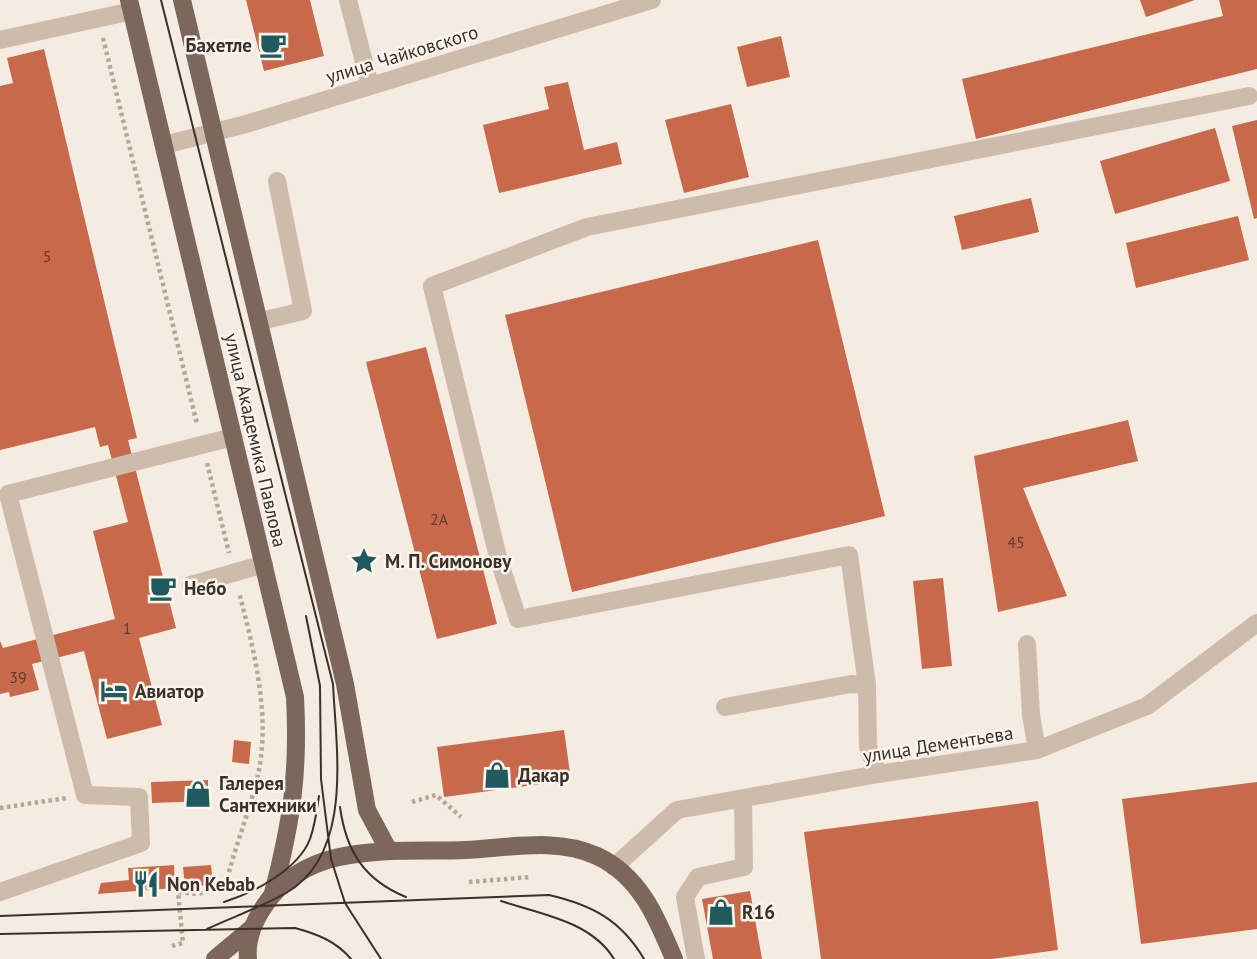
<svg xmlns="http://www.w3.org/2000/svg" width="1257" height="959" viewBox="0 0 1257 959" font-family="'PT Sans',sans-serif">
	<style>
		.building { fill: #c8694b }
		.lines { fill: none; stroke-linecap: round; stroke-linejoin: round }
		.path { stroke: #b9a596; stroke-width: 4.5; stroke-dasharray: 3.5 3.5; stroke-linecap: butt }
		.minor { stroke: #cdbbac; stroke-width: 18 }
		.major { stroke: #7d675c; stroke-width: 18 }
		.tram { stroke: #3b302b; stroke-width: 2 }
		.labels { text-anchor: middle; stroke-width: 5; stroke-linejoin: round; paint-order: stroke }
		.number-label { font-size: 16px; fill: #5e3e33 }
		.poi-label { font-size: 19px; font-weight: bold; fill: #3b302b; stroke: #fbf5ee; text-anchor: start }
		.street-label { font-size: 19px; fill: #3b302b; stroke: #fbf5ee }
	</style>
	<rect width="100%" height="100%" fill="#f4ebe1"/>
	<!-- building -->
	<path class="building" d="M 246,0 L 310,0 L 324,56 L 264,71 Z
		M 1140,0 L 1195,0 L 1146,17 Z
		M 1219,0 L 1257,0 L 1257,69 L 976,139 L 962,79 L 1223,16 Z
		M 781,36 L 790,77 L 747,87 L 737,47 Z
		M 44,49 L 137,438 L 128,440 L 176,628 L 139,638 L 162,725 L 107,739 L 84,651 L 32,664 L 39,690 L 10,697 L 9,692 L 0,694 L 0,641 L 3,648 L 115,619 L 93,531 L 128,522 L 108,445 L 100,447 L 95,427 L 0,450 L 0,86 L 13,83 L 7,58 Z
		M 568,82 L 584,150 L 617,142 L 622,164 L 499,193 L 483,125 L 549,109 L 544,87 Z
		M 731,104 L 749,177 L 684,193 L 665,120 Z
		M 1257,120 L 1257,218 L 1254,219 L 1232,126 Z
		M 1215,128 L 1230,181 L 1115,214 L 1100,161 Z
		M 1031,198 L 1039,232 L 962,250 L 954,216 Z
		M 1238,216 L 1249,260 L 1136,288 L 1126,243 Z
		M 818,240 L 885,516 L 572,592 L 505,315 Z
		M 426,347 L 497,624 L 437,639 L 366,362 Z
		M 1128,420 L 1138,461 L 1023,488 L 1067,596 L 998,612 L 974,456 Z
		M 943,578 L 952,666 L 922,669 L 913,581 Z
		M 564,730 L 571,780 L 444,797 L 437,747 Z
		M 234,740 L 251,742 L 249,764 L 232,762 Z
		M 208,780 L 208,801 L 152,803 L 151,782 Z
		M 1257,782 L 1257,929 L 1141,944 L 1122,799 Z
		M 1038,801 L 1058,950 L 992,959 L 821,959 L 804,832 Z
		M 174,865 L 175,888 L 98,894 L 101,883 L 129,880 L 128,868 Z
		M 211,865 L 213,885 L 185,887 L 183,867 Z
		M 750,891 L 762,959 L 713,959 L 702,899 Z"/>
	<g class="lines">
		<!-- path -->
		<path class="path" d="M 103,38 L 197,424
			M 207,463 L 229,553
			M 412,802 L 436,795 L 461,817
			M 0,808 L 67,798
			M 469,882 L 531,877
			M 172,946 L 183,943 L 178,892 L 197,894 L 225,887 C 234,850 248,815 257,779 C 272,718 254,651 239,592"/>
		<!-- minor -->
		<path class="minor" d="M 348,0 L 370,85
			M 0,40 L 132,11
			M 164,145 L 246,124 L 652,0
			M 261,321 L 303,311 L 277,181
			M 191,585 L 264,564
			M 1027,644 L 1031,715 L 1037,750
			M 725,707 L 851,684 L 867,685
			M 878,774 L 868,747 L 867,685 L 849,555 L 518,619 L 498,557 L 432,286 L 587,227 L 1249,96
			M 614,867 L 677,810 L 878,774 L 1037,750 L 1147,706 L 1257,623
			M 0,892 L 141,843 L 139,797 L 85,795 L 8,494 L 233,437
			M 696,959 L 685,897 L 698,877 L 744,867 L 743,798"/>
		<!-- major -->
		<path class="major" d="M 129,0 L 295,697 C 299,772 292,820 273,893
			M 182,0 L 345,684 L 367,810 L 389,851
			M 215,959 L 252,928
			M 248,959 C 246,939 254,921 265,905 C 309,839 398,853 466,850 C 508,848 557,837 597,856 C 640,876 657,918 674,959"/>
		<!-- tram -->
		<path class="tram" d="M 161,0 L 333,684 C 336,749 354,854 286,893 C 261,907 233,917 207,929
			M 306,616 L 320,686 L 321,779 L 331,859 L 345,903 L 381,959
			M 340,807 C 346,851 364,880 406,897
			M 501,901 C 540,914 591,921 614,959
			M 224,902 C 253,893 298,870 310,839 C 315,825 317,810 319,796
			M 0,916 L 549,895 C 592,905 621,920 644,959
			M 0,934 L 295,928 C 317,934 336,941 351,959"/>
	</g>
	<!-- icons -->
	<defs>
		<symbol id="cafe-bare" viewBox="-9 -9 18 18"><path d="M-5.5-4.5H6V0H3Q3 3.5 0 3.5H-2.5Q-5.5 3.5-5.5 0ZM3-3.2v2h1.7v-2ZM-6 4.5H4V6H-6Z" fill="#1f5a5e" stroke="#fbf5ee" stroke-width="2.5" paint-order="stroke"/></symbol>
		<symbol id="sight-bare" viewBox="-9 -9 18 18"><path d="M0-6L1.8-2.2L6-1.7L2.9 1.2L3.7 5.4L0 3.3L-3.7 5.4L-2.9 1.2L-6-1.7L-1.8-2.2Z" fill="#1f5a5e" stroke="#fbf5ee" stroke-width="2.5" paint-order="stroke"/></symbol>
		<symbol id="hotel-bare" viewBox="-9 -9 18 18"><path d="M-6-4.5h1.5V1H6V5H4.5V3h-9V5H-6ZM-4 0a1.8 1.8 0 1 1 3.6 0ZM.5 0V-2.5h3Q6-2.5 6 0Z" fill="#1f5a5e" stroke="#fbf5ee" stroke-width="2.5" paint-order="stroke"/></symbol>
		<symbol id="shop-bare" viewBox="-9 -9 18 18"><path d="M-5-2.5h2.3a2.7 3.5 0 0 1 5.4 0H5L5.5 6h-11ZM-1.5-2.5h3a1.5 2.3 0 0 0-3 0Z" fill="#1f5a5e" stroke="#fbf5ee" stroke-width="2.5" paint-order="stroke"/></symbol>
		<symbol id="restaurant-bare" viewBox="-9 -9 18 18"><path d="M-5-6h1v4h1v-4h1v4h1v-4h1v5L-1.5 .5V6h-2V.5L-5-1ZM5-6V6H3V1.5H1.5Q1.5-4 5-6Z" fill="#1f5a5e" stroke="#fbf5ee" stroke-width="2.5" paint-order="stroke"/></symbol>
	</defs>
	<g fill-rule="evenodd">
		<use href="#cafe-bare" x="254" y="26" width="38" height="38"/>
		<use href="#sight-bare" x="345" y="542" width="38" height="38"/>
		<use href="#cafe-bare" x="144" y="569" width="38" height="38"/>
		<use href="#hotel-bare" x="95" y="672" width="38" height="38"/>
		<use href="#shop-bare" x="478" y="756" width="38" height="38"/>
		<use href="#shop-bare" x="179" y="775" width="38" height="38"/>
		<use href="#restaurant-bare" x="127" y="865" width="38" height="38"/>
		<use href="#shop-bare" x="702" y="893" width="38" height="38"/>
	</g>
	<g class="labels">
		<!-- number labels -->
		<g class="number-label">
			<text x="47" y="262">5</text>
			<text x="439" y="525">2А</text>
			<text x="1016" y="548">45</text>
			<text x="127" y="634">1</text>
			<text x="18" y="683">39</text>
		</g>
		<!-- poi labels -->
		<g class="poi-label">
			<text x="252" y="52" text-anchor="end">Бахетле</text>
			<text x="385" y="568">М. П. Симонову</text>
			<text x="184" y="595">Небо</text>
			<text x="135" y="698">Авиатор</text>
			<text x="518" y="782">Дакар</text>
			<text x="219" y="790">Галерея<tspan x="219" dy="22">Сантехники</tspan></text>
			<text x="167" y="891">Non Kebab</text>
			<text x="742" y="919">R16</text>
		</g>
		<!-- street labels -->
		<g class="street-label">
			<text transform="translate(402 54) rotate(-17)" y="7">улица Чайковского</text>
			<text transform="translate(256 440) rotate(77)" y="7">улица Академика Павлова</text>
			<text transform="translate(938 744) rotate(-9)" y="7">улица Дементьева</text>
		</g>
	</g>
</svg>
